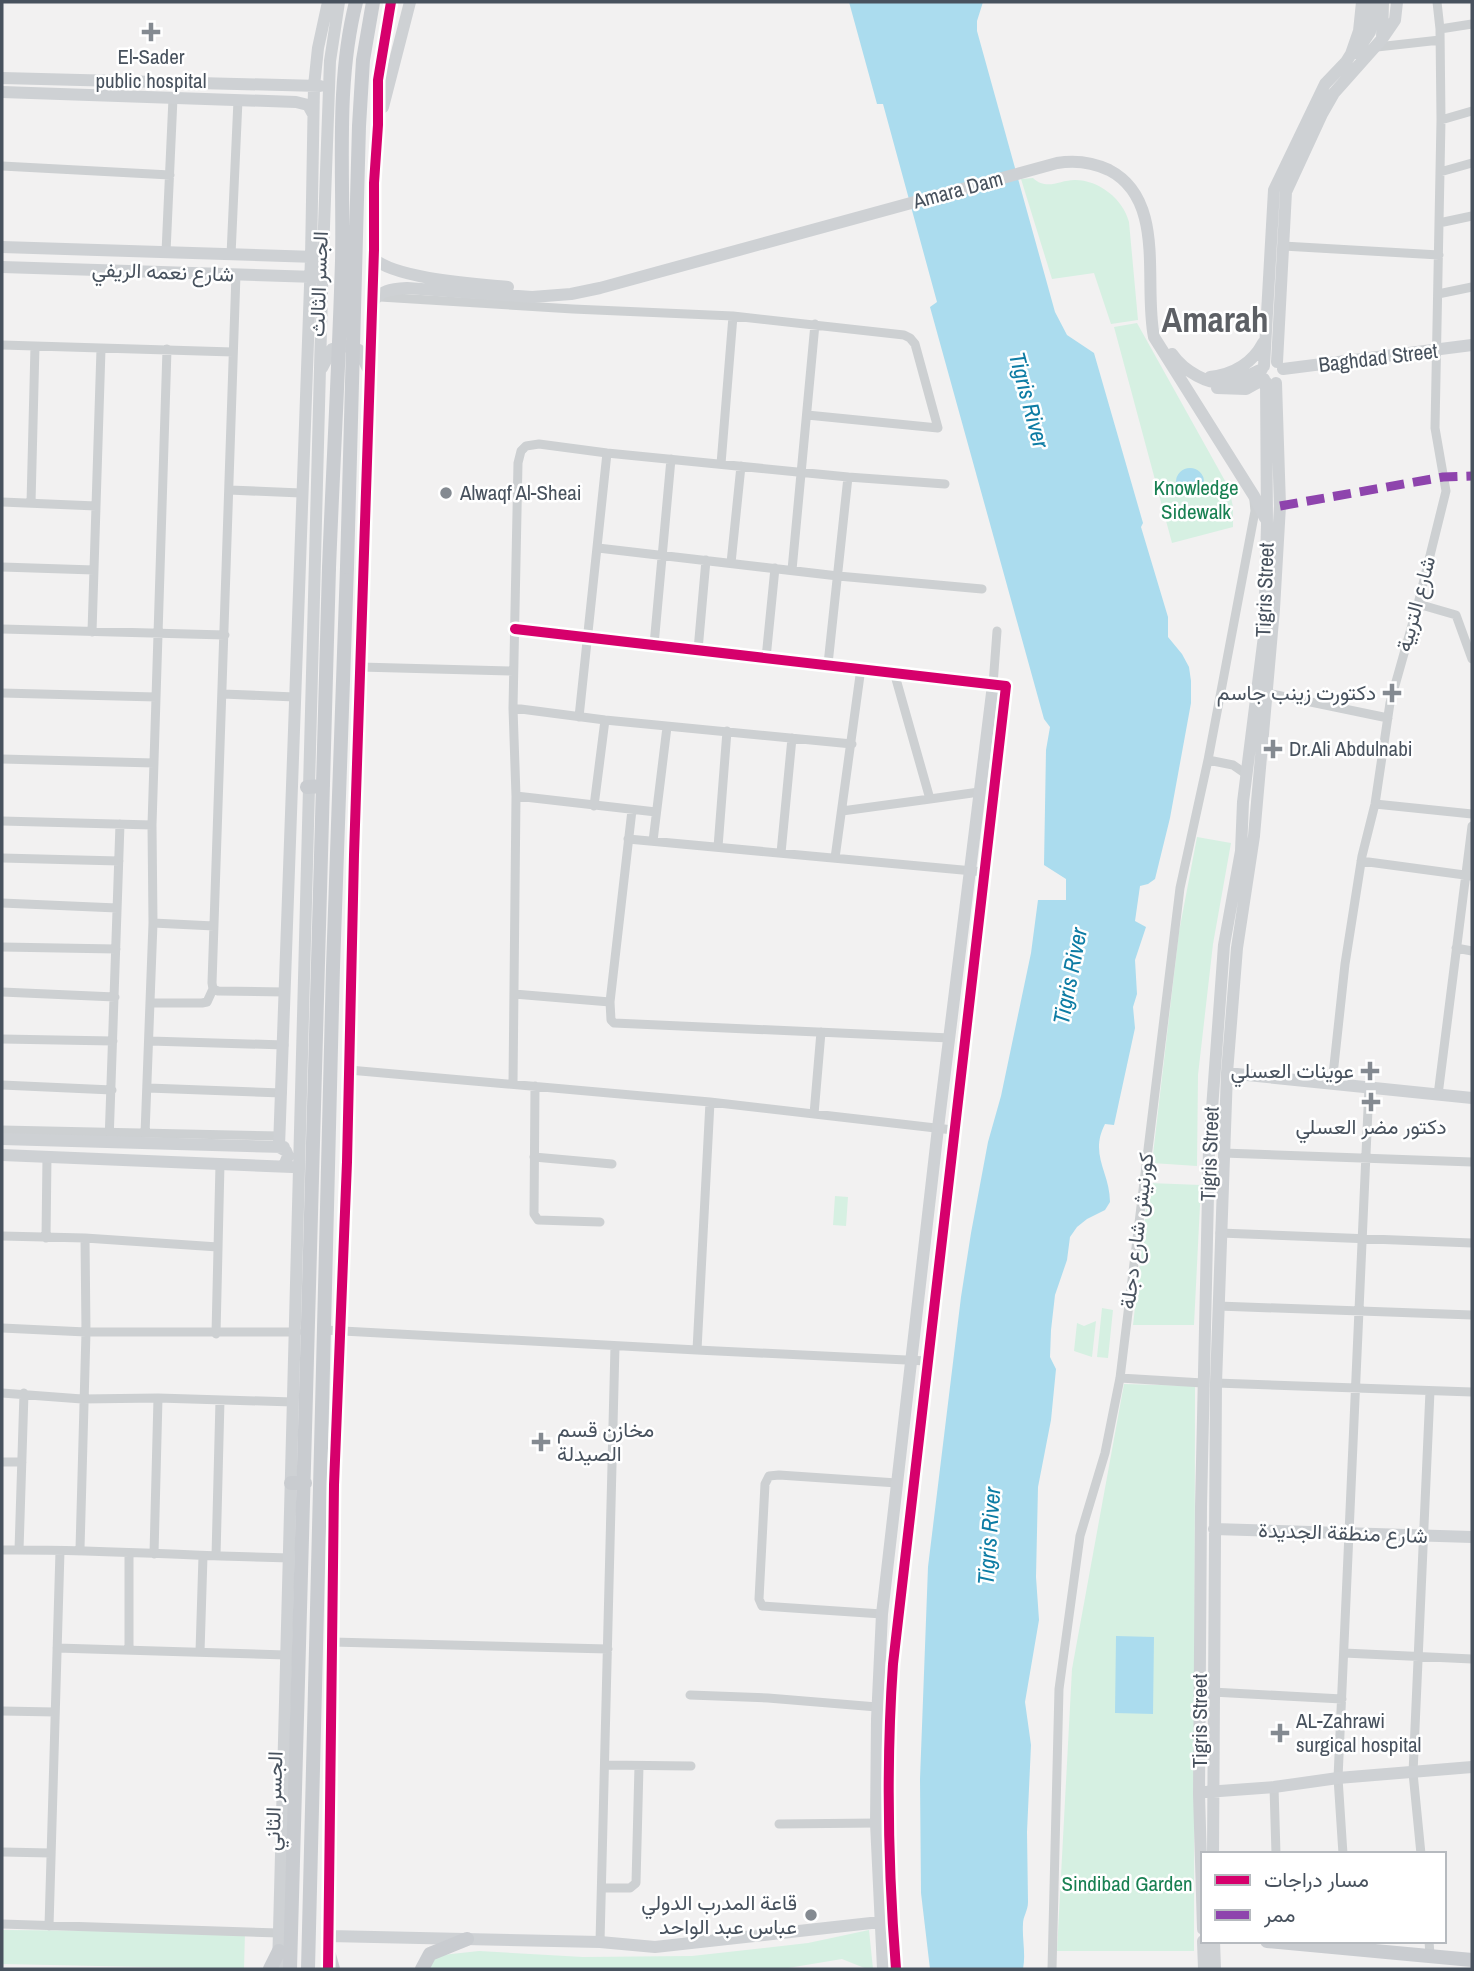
<svg xmlns="http://www.w3.org/2000/svg" width="1474" height="1971" viewBox="0 0 1474 1971" font-family="'Archivo Narrow',Vazirmatn,sans-serif">
	<style>
		.green { fill: #d6f0e2 }
		.water { fill: #abdcee }
		.lines { fill: none; stroke-linecap: round; stroke-linejoin: round }
		.street { stroke: #cdd0d2; stroke-width: 9 }
		.secondary { stroke: #ced1d4; stroke-width: 12 }
		.primary { stroke: #c9ccd0; stroke-width: 14 }
		.primary-bridge { stroke: #c9ccd0; stroke-width: 14 }
		.quiet { stroke: #8e44ad; stroke-width: 9; stroke-dasharray: 18 9; stroke-linecap: butt }
		.cycleway-casing { stroke: #fff; stroke-width: 15 }
		.cycleway { stroke: #d6006c; stroke-width: 10 }
		.poi-dot { fill: #848a91; stroke: #fff; stroke-width: 2.5 }
		.labels { text-anchor: middle; stroke-width: 5; stroke-linejoin: round; paint-order: stroke }
		.poi-label { font-size: 21px; fill: #48525e; stroke: #fff; text-anchor: start }
		.street-label { font-size: 21px; fill: #48525e; stroke: #fff }
		.park-label { font-size: 21px; fill: #188052; stroke: #fff }
		.water-label { font-size: 23px; font-style: italic; fill: #0d7ca4; stroke: #fff }
		.town-label { font-size: 35px; font-weight: bold; fill: #5d6065; stroke: #fff }
	</style>
	<rect width="100%" height="100%" fill="#f2f1f1"/>
	<!-- green -->
	<path class="green" d="M 1033,178 C 1047,191 1059,180 1075,180 C 1099,180 1123,199 1129,222 L 1138,320 L 1111,324 L 1094,273 L 1052,279 L 1021,179 Z
		M 1137,323 L 1229,488 L 1233,507 L 1233,527 L 1172,543 L 1114,327 Z
		M 1197,837 L 1231,843 L 1213,944 L 1198,1075 L 1197,1166 L 1152,1163 L 1179,932 Z
		M 1149,1183 L 1201,1185 L 1194,1325 L 1133,1325 Z
		M 835,1196 L 848,1197 L 846,1226 L 833,1225 Z
		M 1102,1308 L 1113,1310 L 1108,1358 L 1097,1357 Z
		M 1096,1321 L 1092,1357 L 1074,1351 L 1077,1323 L 1084,1326 Z
		M 1124,1384 L 1195,1386 L 1194,1951 L 1057,1951 L 1072,1669 Z
		M 2,1930 L 245,1932 L 244,1969 L 2,1964 Z
		M 869,1930 L 873,1969 L 867,1969 L 842,1959 L 782,1969 L 424,1969 L 433,1956 L 479,1951 L 583,1957 L 692,1956 L 808,1943 Z"/>
	<!-- water -->
	<path class="water" d="M 849,2 L 983,2 L 977,21 L 977,31 L 1055,312 L 1067,335 L 1094,353 L 1143,523 L 1141,527 L 1168,617 L 1168,637 L 1182,654 L 1189,667 L 1191,681 L 1191,703 L 1170,818 L 1155,879 L 1148,884 L 1140,886 L 1135,921 L 1146,927 L 1135,960 L 1137,994 L 1133,1007 L 1135,1028 L 1114,1125 L 1105,1124 C 1089,1155 1110,1172 1110,1202 L 1105,1210 L 1087,1219 L 1077,1227 L 1070,1237 L 1067,1260 L 1055,1295 L 1051,1330 L 1050,1357 L 1056,1369 L 1051,1420 L 1038,1487 L 1036,1577 L 1039,1620 L 1025,1702 L 1031,1745 L 1027,1832 L 1028,1902 C 1028,1911 1023,1916 1023,1924 C 1022,1939 1026,1954 1023,1969 L 930,1969 L 921,1893 L 920,1779 L 928,1567 L 961,1297 L 971,1233 L 988,1142 L 1001,1096 L 1031,953 L 1038,900 L 1066,900 L 1066,879 L 1044,865 L 1046,750 L 1050,727 L 1044,719 L 930,307 L 937,302 L 883,104 L 877,104 Z
		M1176 482a14 14 0 1 1 28 0a14 14 0 1 1-28 0Z
		M 1116,1636 L 1154,1637 L 1153,1714 L 1115,1713 Z"/>
	<g class="lines">
		<!-- street -->
		<path class="street" d="M 1440,29 L 1472,24
			M 1377,47 L 1440,40
			M 1441,120 L 1472,111
			M 2,166 L 170,175
			M 1440,172 L 1472,163
			M 1439,223 L 1472,216
			M 1283,246 L 1439,255
			M 166,252 L 173,98
			M 231,255 L 238,100
			M 236,274 L 212,983 L 213,989 L 218,991 L 285,992
			M 1438,294 L 1472,287
			M 380,297 L 573,309 L 733,316 L 904,335 L 910,338 L 915,344 L 938,428 L 807,415
			M 2,345 L 233,352
			M 721,464 L 733,316
			M 229,490 L 301,493
			M 2,502 L 96,506
			M 31,503 L 35,346
			M 598,548 L 838,576 L 982,589
			M 731,563 L 741,466
			M 2,567 L 94,570
			M 792,570 L 815,324
			M 1418,604 L 1456,615 L 1472,659
			M 2,629 L 225,635
			M 515,629 L 1006,686
			M 92,632 L 101,349
			M 654,645 L 671,459
			M 698,650 L 706,560
			M 766,658 L 775,568
			M 828,664 L 848,477
			M 360,667 L 513,671
			M 894,672 L 930,799 L 979,792
			M 993,685 L 997,631
			M 2,693 L 156,697
			M 1267,693 L 1388,718
			M 223,694 L 295,697
			M 513,708 L 605,720 L 852,744
			M 579,717 L 607,453
			M 2,759 L 154,763
			M 1208,760 L 1233,765 L 1246,774
			M 516,796 L 656,812
			M 1375,804 L 1472,814
			M 594,806 L 605,720
			M 632,810 L 610,1002 L 611,1020 L 614,1023 L 950,1038
			M 842,811 L 930,799
			M 2,821 L 152,825
			M 628,839 L 984,872
			M 653,841 L 667,727
			M 718,847 L 727,731
			M 781,853 L 792,738
			M 2,858 L 119,861
			M 835,858 L 861,668
			M 1361,861 L 1472,876
			M 2,903 L 117,908
			M 153,923 L 214,926
			M 2,947 L 116,949
			M 1456,948 L 1472,951
			M 2,992 L 115,997
			M 514,994 L 610,1002
			M 151,1003 L 202,1003 L 207,1002 L 213,989
			M 2,1039 L 113,1041
			M 150,1041 L 284,1045
			M 349,1070 L 710,1102 L 953,1130
			M 513,1084 L 516,796 L 513,708 L 518,463 L 521,451 L 526,446 L 539,444 L 607,453 L 848,477 L 945,484
			M 1332,1084 L 1345,964 L 1362,856 L 1375,804 L 1390,703 L 1418,604 L 1446,491 L 1435,428 L 1441,120 L 1440,29 L 1437,2
			M 2,1085 L 112,1090
			M 535,1086 L 534,1214 L 538,1220 L 600,1222
			M 148,1088 L 282,1093
			M 1438,1095 L 1472,826
			M 710,1102 L 697,1350 L 927,1361
			M 814,1114 L 821,1032
			M 2,1130 L 280,1136
			M 145,1134 L 153,923 L 152,825 L 167,349
			M 109,1142 L 120,824
			M 1223,1153 L 1472,1162
			M 534,1157 L 612,1164
			M 1220,1233 L 1472,1243
			M 2,1236 L 85,1238 L 218,1247
			M 46,1238 L 47,1156
			M 1218,1306 L 1472,1315
			M 2,1328 L 86,1332 L 297,1332
			M 324,1330 L 697,1350
			M 216,1334 L 220,1164
			M 1120,1378 L 1203,1383
			M 1216,1383 L 1472,1392
			M 2,1393 L 82,1399 L 158,1398 L 293,1402
			M 2,1462 L 22,1462
			M 80,1549 L 86,1332 L 85,1238
			M 2,1550 C 97,1549 193,1556 289,1558
			M 19,1550 L 24,1393
			M 154,1554 L 158,1398
			M 216,1556 L 220,1400
			M 882,1614 L 762,1606 L 759,1599 L 765,1484 L 769,1476 L 779,1475 L 897,1483
			M 332,1642 L 608,1649
			M 57,1648 L 286,1655
			M 129,1650 L 129,1554
			M 200,1652 L 203,1556
			M 1344,1653 L 1472,1659
			M 1212,1692 L 1342,1699
			M 690,1695 L 768,1698 L 877,1707
			M 2,1711 L 55,1712
			M 605,1765 L 691,1766
			M 1274,1787 L 1276,1854
			M 779,1824 L 876,1823
			M 2,1852 L 51,1853
			M 1343,1854 L 1338,1778 L 1369,1087
			M 1421,1854 L 1413,1773 L 1430,1391
			M 602,1888 L 630,1888 L 636,1883 L 639,1766
			M 2,1924 L 279,1933
			M 49,1926 L 60,1551
			M 1429,1941 L 1430,1955
			M 600,1942 L 615,1346
			M 1052,1969 L 1059,1689 L 1080,1536 L 1105,1453 L 1120,1378 L 1180,888 L 1208,760 L 1255,511 L 1254,501"/>
		<!-- secondary -->
		<path class="secondary" d="M 1382,39 L 1383,2
			M 1356,53 L 1370,32 L 1373,2
			M 2,78 L 320,86
			M 2,92 L 296,102 L 308,105 L 313,114
			M 383,107 L 410,2
			M 2,247 L 316,257
			M 373,258 C 395,279 477,284 508,287
			M 2,267 L 316,277
			M 372,304 C 379,290 392,289 407,288 L 532,297 L 571,294 L 600,288 L 1057,163 C 1075,160 1092,162 1109,170 C 1167,200 1143,284 1154,337 L 1254,496 L 1265,518
			M 1172,354 C 1183,370 1209,387 1230,382 C 1241,380 1252,374 1262,369
			M 1277,362 L 1286,192 L 1322,114 L 1334,93 L 1382,39 L 1395,20 L 1397,2
			M 1264,366 L 1274,190 L 1325,84 L 1346,62 L 1351,54 L 1359,31 L 1362,2
			M 322,368 L 332,349 L 346,346 L 359,350 L 367,367
			M 1283,369 L 1472,345
			M 1210,377 C 1234,374 1252,364 1263,343
			M 1217,388 L 1246,389 L 1264,379
			M 1227,1073 L 1472,1098
			M 2,1139 L 284,1147
			M 2,1155 L 292,1167
			M 284,1166 L 288,1156 L 286,1151 L 279,1147 L 311,258 L 314,86 L 318,48 L 328,2
			M 1214,1529 L 1472,1537
			M 1206,1792 L 1274,1787 L 1338,1778 L 1472,1767
			M 1213,1854 L 1216,1383 L 1227,1073 L 1237,948 L 1254,836 L 1274,609 L 1280,506 L 1276,383
			M 1203,1929 L 1199,1794 L 1201,1507 L 1209,1150 L 1224,945 L 1241,851 L 1243,802 L 1264,636 L 1267,525 L 1266,382
			M 329,1936 L 600,1942 L 655,1947 L 880,1922
			M 1203,1941 L 1204,1969
			M 1214,1941 L 1215,1969
			M 329,1963 L 334,1485 L 347,1162 L 354,855 L 374,250 L 374,183 L 378,125 L 378,80 L 391,2
			M 278,1969 L 323,254 L 330,61 L 339,2
			M 883,1969 L 876,1823 L 877,1719 L 882,1614 L 938,1128 L 993,685
			M 896,1969 C 888,1868 886,1765 893,1664 L 1006,686"/>
		<!-- primary -->
		<path class="primary" d="M 307,787 L 323,786
			M 291,1483 L 305,1483
			M 1267,1941 L 1472,1960
			M 329,1955 L 333,1969
			M 270,1969 L 279,1951
			M 290,1969 L 329,568
			M 308,1969 L 333,967 L 347,567
			M 422,1969 L 430,1954 L 467,1939"/>
		<!-- primary-bridge -->
		<path class="primary-bridge" d="M 347,567 L 359,126 L 363,60 L 373,2
			M 329,568 C 333,466 339,363 342,261 C 344,175 335,85 356,2"/>
		<!-- quiet -->
		<path class="quiet" d="M 1280,506 L 1443,477 L 1472,476"/>
		<defs>
			<path id="cycleway" d="M 515,629 L 1006,686 L 893,1664 C 886,1765 888,1868 896,1969
				M 328,1969 L 334,1485 L 347,1162 L 354,855 L 374,250 L 374,183 L 378,125 L 378,80 L 391,2"/>
		</defs>
		<!-- cycleway casing -->
		<use href="#cycleway" class="cycleway-casing"/>
		<!-- cycleway -->
		<use href="#cycleway" class="cycleway"/>
	</g>
	<!-- markers -->
	<g class="poi-dot">
		<path d="M147.5 21.5h7v7h7v7h-7v7h-7v-7h-7v-7h7z"/>
		<circle cx="446" cy="493" r="7"/>
		<path d="M1388.5 682.5h7v7h7v7h-7v7h-7v-7h-7v-7h7z"/>
		<path d="M1269.5 738.5h7v7h7v7h-7v7h-7v-7h-7v-7h7z"/>
		<path d="M1366.5 1060.5h7v7h7v7h-7v7h-7v-7h-7v-7h7z"/>
		<path d="M1367.5 1091.5h7v7h7v7h-7v7h-7v-7h-7v-7h7z"/>
		<path d="M537.5 1431.5h7v7h7v7h-7v7h-7v-7h-7v-7h7z"/>
		<path d="M1276.5 1722.5h7v7h7v7h-7v7h-7v-7h-7v-7h7z"/>
		<circle cx="811" cy="1915" r="7"/>
	</g>
	<g class="labels">
		<!-- poi labels -->
		<g class="poi-label">
			<text x="151" y="64" text-anchor="middle">El-Sader<tspan x="151" dy="24">public hospital</tspan></text>
			<text x="460" y="500">Alwaqf Al-Sheai</text>
			<text x="1376" y="700" text-anchor="end">دكتورت زينب جاسم</text>
			<text x="1289" y="756">Dr.Ali Abdulnabi</text>
			<text x="1354" y="1078" text-anchor="end">عوينات العسلي</text>
			<text x="1371" y="1134" text-anchor="middle">دكتور مضر العسلي</text>
			<text x="557" y="1437">مخازن قسم<tspan x="557" dy="24">الصيدلة</tspan></text>
			<text x="1296" y="1728">AL-Zahrawi<tspan x="1296" dy="24">surgical hospital</tspan></text>
			<text x="797" y="1910" text-anchor="end">قاعة المدرب الدولي<tspan x="797" dy="24">عباس عبد الواحد</tspan></text>
		</g>
		<!-- street labels -->
		<g class="street-label">
			<text transform="translate(958 190) rotate(-15)" y="7">Amara Dam</text>
			<text transform="translate(163 272) rotate(2)" y="7">شارع نعمه الريفي</text>
			<text transform="translate(319 284) rotate(-88)" y="7">الجسر الثالث</text>
			<text transform="translate(1378 358) rotate(-7)" y="7">Baghdad Street</text>
			<text transform="translate(1265 590) rotate(-88)" y="7">Tigris Street</text>
			<text transform="translate(1416 604) rotate(-75)" y="7">شارع التربية</text>
			<text transform="translate(1210 1154) rotate(-88)" y="7">Tigris Street</text>
			<text transform="translate(1137 1231) rotate(-83)" y="7">كورنيش شارع دجلة</text>
			<text transform="translate(1343 1533) rotate(2)" y="7">شارع منطقة الجديدة</text>
			<text transform="translate(1200 1721) rotate(-90)" y="7">Tigris Street</text>
			<text transform="translate(274 1801) rotate(-88)" y="7">الجسر الثاني</text>
		</g>
		<!-- park labels -->
		<g class="park-label">
			<text x="1196" y="495">Knowledge<tspan x="1196" dy="24">Sidewalk</tspan></text>
			<text x="1127" y="1891">Sindibad Garden</text>
		</g>
		<!-- water labels -->
		<g class="water-label">
			<text transform="translate(1029 400) rotate(75)" y="8">Tigris River</text>
			<text transform="translate(1070 976) rotate(-79)" y="8">Tigris River</text>
			<text transform="translate(989 1536) rotate(-86)" y="8">Tigris River</text>
		</g>
		<!-- town labels -->
		<g class="town-label">
			<text x="1215" y="332">Amarah</text>
		</g>
	</g>
	<!-- border -->
	<rect width="1474" height="1971" fill="none" stroke="#48525e" stroke-width="7"/>
	<!-- legend -->
	<rect x="1201" y="1852" width="245" height="91" fill="#ffffff" stroke="#b6babf" stroke-width="2"/>
	<rect x="1215" y="1875" width="35" height="10" fill="#d6006c" stroke="#b6babf" stroke-width="2"/>
	<text x="1264" y="1887" font-size="21" fill="#48525e">مسار دراجات</text>
	<rect x="1215" y="1910" width="35" height="10" fill="#8e44ad" stroke="#b6babf" stroke-width="2"/>
	<text x="1264" y="1922" font-size="21" fill="#48525e">ممر</text>
</svg>
